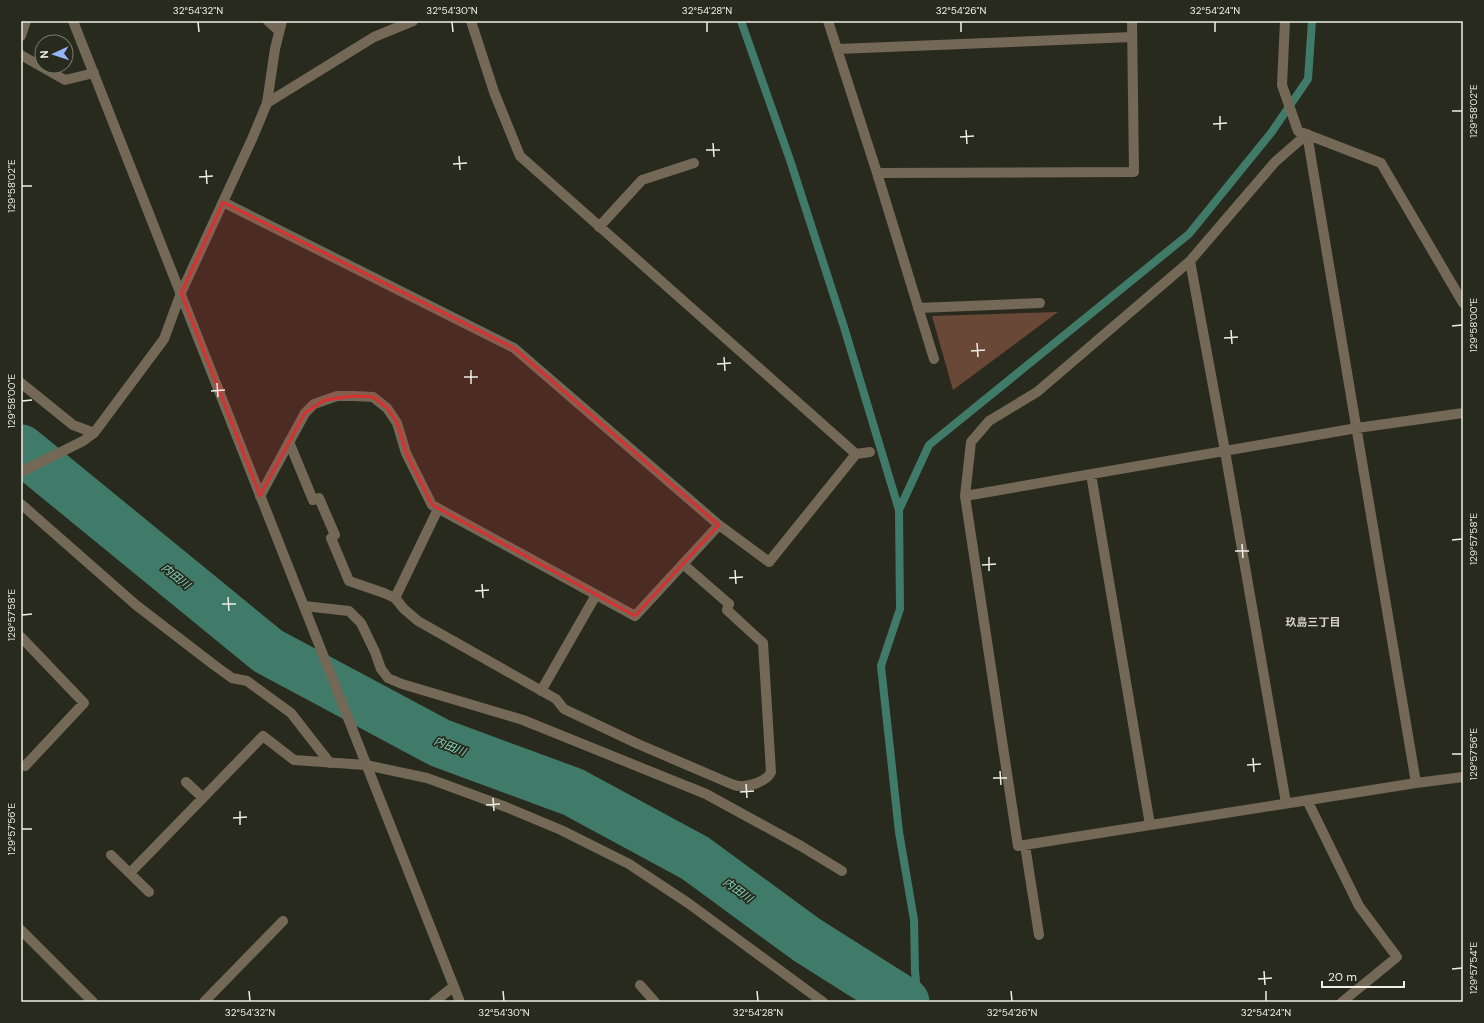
<svg xmlns="http://www.w3.org/2000/svg" width="1484" height="1023" viewBox="0 0 1484 1023" font-family="'DM Sans','Noto Sans JP',sans-serif">
	<style>
		.green { fill: #6a4838 }
		.lines { fill: none; stroke-linecap: round; stroke-linejoin: round }
		.stream { stroke: #407b69; stroke-width: 8 }
		.river { stroke: #407b69; stroke-width: 49 }
		.service { stroke: #746856; stroke-width: 10 }
		.minor { stroke: #746856; stroke-width: 10 }
		.tertiary { stroke: #746856; stroke-width: 10 }
		.marked { fill: #d73232; fill-opacity: 0.2; stroke: #d73232; stroke-width: 3; stroke-linejoin: round }
		.ticks { fill: none; stroke: #eeefe7; stroke-width: 1.5 }
		.labels { text-anchor: middle; stroke-width: 3.5; stroke-linejoin: round; paint-order: stroke }
		.water-label { font-size: 11px; font-style: italic; fill: #82dfc2; stroke: #292a1e }
		.neighbourhood-label { font-size: 11px; font-weight: bold; fill: #d5d6c7; stroke: #292a1e }
		.neatline { fill: none; stroke: #eeefe7; stroke-width: 1.5 }
		.ticks-label { font-size: 10px; text-anchor: middle; fill: #eeefe7 }
	</style>
	<rect width="100%" height="100%" fill="#292a1e"/>
	<!-- green -->
	<path class="green" d="M 1058,312 L 953,390 L 932,316 Z"/>
	<g class="lines">
		<!-- stream -->
		<path class="stream" d="M 741,21 L 790,160 L 844,327 L 899,510 L 900,609 L 881,666 L 899,832 L 914,920 L 915,971 L 918,1002
			M 899,510 L 929,445 L 1189,234 L 1271,133 L 1308,79 L 1312,21"/>
		<!-- river -->
		<path class="river" d="M 21,449 L 268,651 L 440,743 L 573,792 L 695,858 L 807,940 L 905,1002"/>
		<!-- service -->
		<path class="service" d="M 289,442 L 313,500 L 319,498 L 335,535 L 331,538 L 349,581 L 384,593 L 395,598 L 404,609 L 418,621 L 556,699 L 564,709 L 638,744 L 729,783 C 732,784 736,786 739,786 C 750,787 767,781 771,772 L 763,643 L 727,610 L 729,604
			M 21,504 L 136,605 L 214,665 L 232,678 L 247,681 L 291,713 L 330,763
			M 395,598 L 438,509
			M 541,691 L 596,595"/>
		<!-- minor -->
		<path class="minor" d="M 268,21 L 279,31
			M 828,21 L 877,173 L 934,359
			M 1285,21 L 1282,85 L 1298,131 L 1381,163 L 1463,303
			M 21,36 L 26,21
			M 838,49 L 1132,37
			M 21,55 L 65,80 L 94,73
			M 267,103 L 374,37 L 413,21
			M 1307,134 L 1275,162 L 1190,261 L 1037,392 L 989,421 L 971,442 L 965,496 L 1018,846 L 1416,783 L 1463,777
			M 1307,134 L 1416,783
			M 877,173 L 1134,172 L 1132,21
			M 223,202 L 514,348 L 719,525 L 769,562 L 856,454 L 520,156 L 494,92 L 471,21
			M 599,227 L 642,180 L 694,163
			M 1190,261 L 1225,451 L 1286,803
			M 918,308 L 1040,303
			M 21,383 L 73,425 L 94,433
			M 856,454 L 870,452
			M 21,472 L 83,441 L 94,433 L 164,339 L 181,293
			M 1091,474 L 1150,825
			M 260,496 L 305,413 L 314,404 L 337,396 L 354,396 L 373,397 L 387,408 L 397,423 L 406,453 L 432,505 L 635,616 L 719,525
			M 965,496 L 1357,428 L 1463,413
			M 683,564 L 729,604
			M 304,606 L 349,611 L 361,623 L 375,652 L 381,669 L 388,678 L 402,684 L 523,720 L 706,794 L 801,846 L 842,871
			M 21,637 L 84,703 L 25,766
			M 186,782 L 203,798
			M 1307,800 L 1359,906 L 1397,957 L 1342,1002
			M 1025,845 L 1039,935
			M 111,855 L 149,892
			M 130,873 L 263,736 L 294,760 L 366,765 L 427,778 L 506,807 L 561,830 L 629,864 L 688,903 L 823,1002
			M 21,930 L 93,1002
			M 640,985 L 655,1002
			M 204,1002 L 283,921
			M 434,1002 L 453,987"/>
		<!-- tertiary -->
		<path class="tertiary" d="M 73,21 L 460,1002
			M 181,293 L 252,139 L 267,103 L 275,49 L 282,21"/>
	</g>
	<!-- marked area -->
	<path class="marked" d="M 223,202 L 514,348 L 719,525 L 635,616 L 432,505 L 406,453 L 397,423 L 387,408 L 373,397 L 354,396 L 325,400 L 305,413 L 260,496 L 181,293 Z"/>
	<!-- ticks -->
	<path class="ticks" d="M 198,22 L 199,32M 452,22 L 453,32M 707,22 L 707,32M 961,22 L 961,32M 1215,22 L 1215,32M 1452,111 L 1462,111M 1220,116 L 1220,130M 1213,124 L 1227,123M 966,130 L 967,144M 960,137 L 974,136M 713,143 L 714,157M 706,150 L 720,150M 459,156 L 460,170M 453,164 L 467,163M 206,170 L 207,184M 199,177 L 213,176M 22,186 L 32,186M 1452,326 L 1462,325M 1231,330 L 1232,344M 1224,338 L 1238,337M 977,343 L 978,357M 971,351 L 985,350M 724,357 L 725,371M 717,364 L 731,363M 471,370 L 471,384M 464,377 L 478,377M 217,383 L 218,397M 211,391 L 225,390M 22,401 L 32,400M 1452,540 L 1462,539M 1242,544 L 1243,558M 1235,551 L 1249,551M 989,557 L 989,571M 982,565 L 996,564M 735,570 L 736,584M 729,578 L 743,577M 482,584 L 483,598M 475,591 L 489,590M 228,597 L 229,611M 222,604 L 236,604M 22,615 L 32,614M 1452,754 L 1462,754M 1253,758 L 1254,772M 1247,765 L 1261,764M 1000,771 L 1001,785M 993,778 L 1007,778M 746,784 L 747,798M 740,792 L 754,791M 493,798 L 494,811M 486,805 L 500,804M 240,811 L 240,825M 233,818 L 247,817M 22,829 L 32,829M 1452,969 L 1462,968M 1264,971 L 1265,985M 1258,979 L 1272,978M 249,991 L 250,1001M 503,991 L 504,1001M 757,991 L 758,1001M 1011,991 L 1012,1001M 1266,991 L 1266,1001"/>
	<g class="labels">
		<!-- water labels -->
		<g class="water-label">
			<text transform="translate(176 576) rotate(39)" y="4">内田川</text>
			<text transform="translate(450 746) rotate(22)" y="4">内田川</text>
			<text transform="translate(738 890) rotate(36)" y="4">内田川</text>
		</g>
		<!-- neighbourhood labels -->
		<g class="neighbourhood-label">
			<text x="1313" y="626">玖島三丁目</text>
		</g>
	</g>
	<!-- border -->
	<rect width="1484" height="1023" fill="none" stroke="#292a1e" stroke-width="44"/>
	<!-- north arrow -->
	<g transform="translate(54 54) rotate(267)"><circle r="19" fill="#292a1e" stroke="#78796e"/>
	<path d="M0-3L7 15L0 10L-7 15Z" fill="#95b6fd"/>
	<text y="-6" font-size="11" font-weight="bold" text-anchor="middle" fill="#eeefe7">N</text>
	</g>
	<!-- scale -->
	<path d="M1322 981v6h82v-6" fill="none" stroke="#eeefe7" stroke-width="2"/>
	<text x="1328" y="981" font-size="12" fill="#eeefe7" stroke="#292a1e" stroke-width="3" paint-order="stroke">20 m</text>
	<rect x="22" y="22" width="1440" height="979" class="neatline"/>
	<g class="ticks-label">
		<text x="198" y="14">32°54'32"N</text>
		<text x="452" y="14">32°54'30"N</text>
		<text x="707" y="14">32°54'28"N</text>
		<text x="961" y="14">32°54'26"N</text>
		<text x="1215" y="14">32°54'24"N</text>
		<text transform="translate(1473 111) rotate(-90)" y="4">129°58'02"E</text>
		<text transform="translate(11 186) rotate(-90)" y="4">129°58'02"E</text>
		<text transform="translate(1473 325) rotate(-90)" y="4">129°58'00"E</text>
		<text transform="translate(11 401) rotate(-90)" y="4">129°58'00"E</text>
		<text transform="translate(1473 539) rotate(-90)" y="4">129°57'58"E</text>
		<text transform="translate(11 615) rotate(-90)" y="4">129°57'58"E</text>
		<text transform="translate(1473 754) rotate(-90)" y="4">129°57'56"E</text>
		<text transform="translate(11 829) rotate(-90)" y="4">129°57'56"E</text>
		<text transform="translate(1473 968) rotate(-90)" y="4">129°57'54"E</text>
		<text x="250" y="1016">32°54'32"N</text>
		<text x="504" y="1016">32°54'30"N</text>
		<text x="758" y="1016">32°54'28"N</text>
		<text x="1012" y="1016">32°54'26"N</text>
		<text x="1266" y="1016">32°54'24"N</text>
	</g>
</svg>
